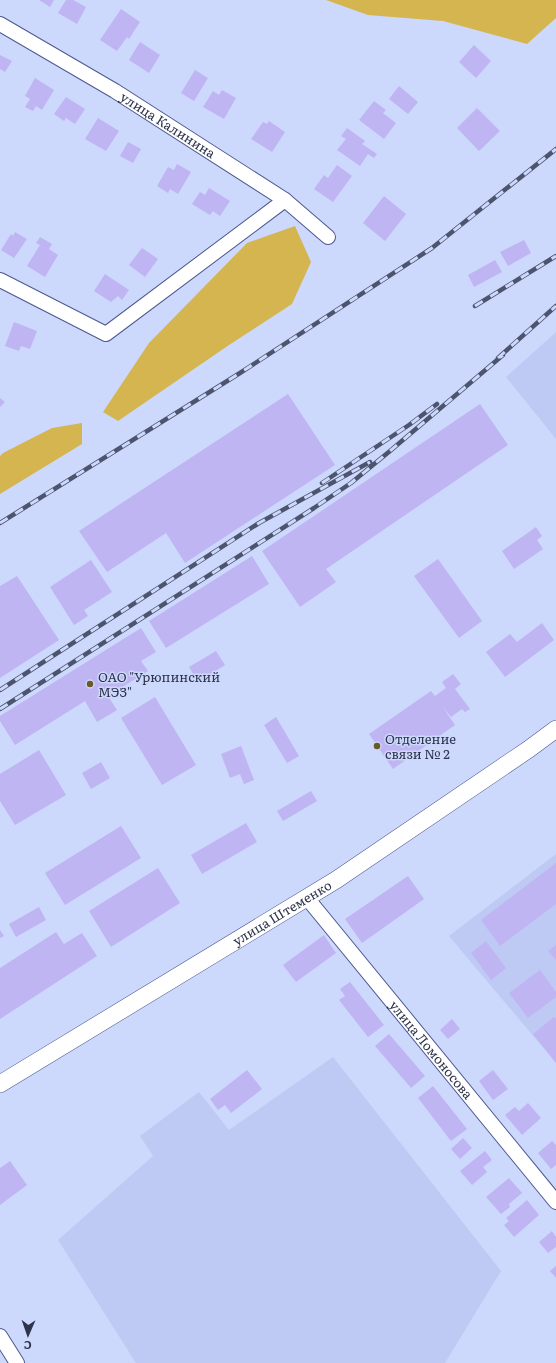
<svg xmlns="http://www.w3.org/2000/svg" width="556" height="1363" viewBox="0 0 556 1363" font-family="Literata,serif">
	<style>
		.built { fill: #becaf3 }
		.green { fill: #d4b550 }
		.building { fill: #bfb5f2 }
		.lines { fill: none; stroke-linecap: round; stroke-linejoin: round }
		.minor-casing { stroke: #4c598e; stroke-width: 16 }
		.major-casing { stroke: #4c598e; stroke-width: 18 }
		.minor { stroke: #fff; stroke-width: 14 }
		.major { stroke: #fff; stroke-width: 17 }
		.rail-casing { stroke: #4d546e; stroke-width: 4.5 }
		.rail { stroke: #cdd8fd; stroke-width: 3; stroke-dasharray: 9; stroke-linecap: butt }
		.poi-dot { fill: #6a5a27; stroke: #cdd8fd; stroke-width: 1.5 }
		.labels { text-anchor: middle; stroke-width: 3; stroke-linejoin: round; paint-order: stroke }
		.street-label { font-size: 13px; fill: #2d334b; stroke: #cdd8fd }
		.poi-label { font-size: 13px; fill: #2d334b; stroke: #cdd8fd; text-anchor: start }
	</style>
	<rect width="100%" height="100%" fill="#cdd8fd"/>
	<!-- built -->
	<path class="built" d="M 556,332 L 556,439 L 506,377 Z
		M 556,854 L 556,1063 L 449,936 Z
		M 333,1057 L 501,1271 L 445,1363 L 136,1363 L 58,1240 L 153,1156 L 140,1136 L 199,1092 L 229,1130 Z"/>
	<!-- green -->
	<path class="green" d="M 326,0 L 556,0 L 556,18 L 527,44 L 443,21 L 368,15 Z
		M 295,226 L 311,262 L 292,304 L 229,345 L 118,421 L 103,412 L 149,343 L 247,243 Z
		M 82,423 L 82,444 L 0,494 L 0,456 L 3,453 L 52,428 Z"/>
	<!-- building -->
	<path class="building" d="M 39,0 L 54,0 L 50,7 Z
		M 66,0 L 73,0 L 86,7 L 77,24 L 58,13 Z
		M 121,9 L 140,22 L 129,39 L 127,37 L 117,51 L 100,40 Z
		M 140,42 L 160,55 L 149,73 L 129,60 Z
		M 474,45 L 491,61 L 476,78 L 459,62 Z
		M 0,55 L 12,61 L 5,72 L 0,69 Z
		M 195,70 L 208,78 L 194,101 L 181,93 Z
		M 35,78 L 54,90 L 42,110 L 36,106 L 33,111 L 25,107 L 30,99 L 25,96 Z
		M 399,86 L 418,102 L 408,114 L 389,99 Z
		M 222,90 L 236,98 L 224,119 L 203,107 L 213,91 L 219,95 Z
		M 66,97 L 85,109 L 75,124 L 66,118 L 64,121 L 54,114 Z
		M 374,101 L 386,110 L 383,113 L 396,123 L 384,139 L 359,120 Z
		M 477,108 L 500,131 L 479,151 L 457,128 Z
		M 98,118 L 119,131 L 106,151 L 85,139 Z
		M 269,121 L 285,132 L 272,152 L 251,139 L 263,122 L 267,124 Z
		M 347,128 L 365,141 L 362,144 L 377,154 L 374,158 L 368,154 L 360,166 L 337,150 L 346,139 L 341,136 Z
		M 128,142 L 141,149 L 133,163 L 120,156 Z
		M 177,164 L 191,172 L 178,194 L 170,189 L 168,193 L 157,186 L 168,167 L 174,170 Z
		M 337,165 L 352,176 L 333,202 L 314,189 L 324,175 L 328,178 Z
		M 209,188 L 230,201 L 220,216 L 213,211 L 210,215 L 192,204 L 200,192 L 205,195 Z
		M 384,196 L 406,214 L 385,241 L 363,223 Z
		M 15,232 L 27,239 L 14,258 L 1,250 L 11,234 L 13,236 Z
		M 40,237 L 52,244 L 49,249 L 58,255 L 45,277 L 27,266 L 40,245 L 36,243 Z
		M 524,240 L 531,253 L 508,266 L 500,252 Z
		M 142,248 L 158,259 L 145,277 L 129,265 Z
		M 495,260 L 502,272 L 474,287 L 468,275 Z
		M 105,274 L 129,290 L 122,300 L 118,296 L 111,302 L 94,291 Z
		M 14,322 L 37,331 L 30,349 L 21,346 L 19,351 L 5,346 Z
		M 288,394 L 335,465 L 185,563 L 166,533 L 107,572 L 79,531 Z
		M 0,398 L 5,402 L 0,407 Z
		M 480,404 L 508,445 L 326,569 L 336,582 L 300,607 L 262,551 Z
		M 536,527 L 542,536 L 537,540 L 543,549 L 514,569 L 502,551 Z
		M 252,556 L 269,584 L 166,648 L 149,621 Z
		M 438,559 L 482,621 L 459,638 L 414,576 Z
		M 91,560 L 112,592 L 84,610 L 88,616 L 74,625 L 50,587 Z
		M 17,576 L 59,640 L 0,678 L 0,586 Z
		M 542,623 L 554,640 L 505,677 L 486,652 L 510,634 L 517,642 Z
		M 141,628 L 156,652 L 141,661 L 148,671 L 108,696 L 117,710 L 97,722 L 85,701 L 15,745 L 0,721 L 0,716 Z
		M 216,651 L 225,665 L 198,682 L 189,667 Z
		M 453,674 L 461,684 L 455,689 L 470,709 L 465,712 L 462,709 L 451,717 L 442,706 L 455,725 L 393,769 L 369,734 L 431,691 L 435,696 L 446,688 L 442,682 Z
		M 155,697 L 196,765 L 162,785 L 121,718 Z
		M 276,717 L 299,756 L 287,763 L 264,725 Z
		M 241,746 L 254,780 L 244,784 L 240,774 L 230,778 L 221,754 Z
		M 39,750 L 66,795 L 15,825 L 0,801 L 0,774 Z
		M 101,762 L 110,778 L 91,789 L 82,773 Z
		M 311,791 L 317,801 L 283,821 L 277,811 Z
		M 246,823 L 257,842 L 202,874 L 191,855 Z
		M 121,826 L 141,858 L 65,905 L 45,873 Z
		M 556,863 L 556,904 L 500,946 L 481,920 Z
		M 158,868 L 180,903 L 111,947 L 89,911 Z
		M 408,876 L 424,899 L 362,943 L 345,919 Z
		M 39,907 L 46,920 L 16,937 L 9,924 Z
		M 0,930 L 4,936 L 0,938 Z
		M 56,932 L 64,944 L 82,933 L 97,956 L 0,1019 L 0,968 Z
		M 324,935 L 336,953 L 296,982 L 283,965 Z
		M 486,941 L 506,968 L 491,980 L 471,953 Z
		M 556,945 L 556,960 L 548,951 Z
		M 540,970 L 556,992 L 556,997 L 528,1018 L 509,993 Z
		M 350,982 L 384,1025 L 368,1037 L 339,1000 L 345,996 L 340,989 Z
		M 554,1017 L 556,1019 L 556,1063 L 533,1034 Z
		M 452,1019 L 460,1029 L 448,1039 L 440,1030 Z
		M 389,1034 L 425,1076 L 411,1088 L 375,1046 Z
		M 247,1070 L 262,1089 L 231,1113 L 225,1105 L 218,1110 L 210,1099 Z
		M 493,1070 L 508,1089 L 493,1100 L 479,1081 Z
		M 433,1086 L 467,1129 L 451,1141 L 418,1098 Z
		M 528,1103 L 541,1118 L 522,1135 L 505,1115 L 515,1107 L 519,1111 Z
		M 463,1138 L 472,1148 L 460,1159 L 451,1149 Z
		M 552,1141 L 556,1145 L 556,1165 L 551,1169 L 538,1153 Z
		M 485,1151 L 492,1160 L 483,1167 L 487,1172 L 472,1185 L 460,1171 Z
		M 10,1161 L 27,1185 L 0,1205 L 0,1168 Z
		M 509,1178 L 522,1193 L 509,1204 L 510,1207 L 501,1214 L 486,1197 Z
		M 527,1200 L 539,1215 L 514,1237 L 504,1225 L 509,1221 L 506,1218 Z
		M 552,1231 L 556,1237 L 556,1247 L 548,1253 L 539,1242 Z
		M 556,1266 L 556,1278 L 550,1271 Z"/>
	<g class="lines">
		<defs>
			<g id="minor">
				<path id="s1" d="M 0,24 L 115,91 L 285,200 L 328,237"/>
				<path d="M 0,280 L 106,334 L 285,200"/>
				<path id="s2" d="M 307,898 L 556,1202"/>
				<path d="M 0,1336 L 17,1363"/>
			</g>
			<g id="major">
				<path id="s3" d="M 0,1084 L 336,880 L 529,749 L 556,729"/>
			</g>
		</defs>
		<!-- minor casing -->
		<use href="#minor" class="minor-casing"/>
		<!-- major casing -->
		<use href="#major" class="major-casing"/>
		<!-- minor -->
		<use href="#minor" class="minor"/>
		<!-- major -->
		<use href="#major" class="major"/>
		<defs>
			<path id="rail" d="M 475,306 L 556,256
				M 498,358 L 556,306
				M 322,483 L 409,425 L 437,404
				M 0,523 L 240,373 L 432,248 L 556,149
				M 0,690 L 259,523 L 370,462
				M 0,709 L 314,508 L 351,483 L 390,451 L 503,355"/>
		</defs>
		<!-- rail casing -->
		<use href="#rail" class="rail-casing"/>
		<!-- rail -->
		<use href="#rail" class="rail"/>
	</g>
	<!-- markers -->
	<g class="poi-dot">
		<circle cx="90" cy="684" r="4"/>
		<circle cx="377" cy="746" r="4"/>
	</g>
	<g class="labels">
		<!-- street labels -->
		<g class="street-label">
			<text dy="5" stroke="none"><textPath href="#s1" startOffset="196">улица Калинина</textPath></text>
			<text dy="5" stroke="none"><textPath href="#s3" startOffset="330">улица Штеменко</textPath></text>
			<text dy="5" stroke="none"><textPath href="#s2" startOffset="196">улица Ломоносова</textPath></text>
		</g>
		<!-- poi labels -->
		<g class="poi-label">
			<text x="98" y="682">ОАО "Урюпинский<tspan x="98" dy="15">МЭЗ"</tspan></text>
			<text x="385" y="744">Отделение<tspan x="385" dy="15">связи № 2</tspan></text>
		</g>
	</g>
	<!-- north arrow -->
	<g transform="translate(28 1335) rotate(182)" stroke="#cdd8fd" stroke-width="3" paint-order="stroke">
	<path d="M0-3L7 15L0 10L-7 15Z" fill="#2d334b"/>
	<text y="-6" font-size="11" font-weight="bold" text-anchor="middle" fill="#2d334b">С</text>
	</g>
</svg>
